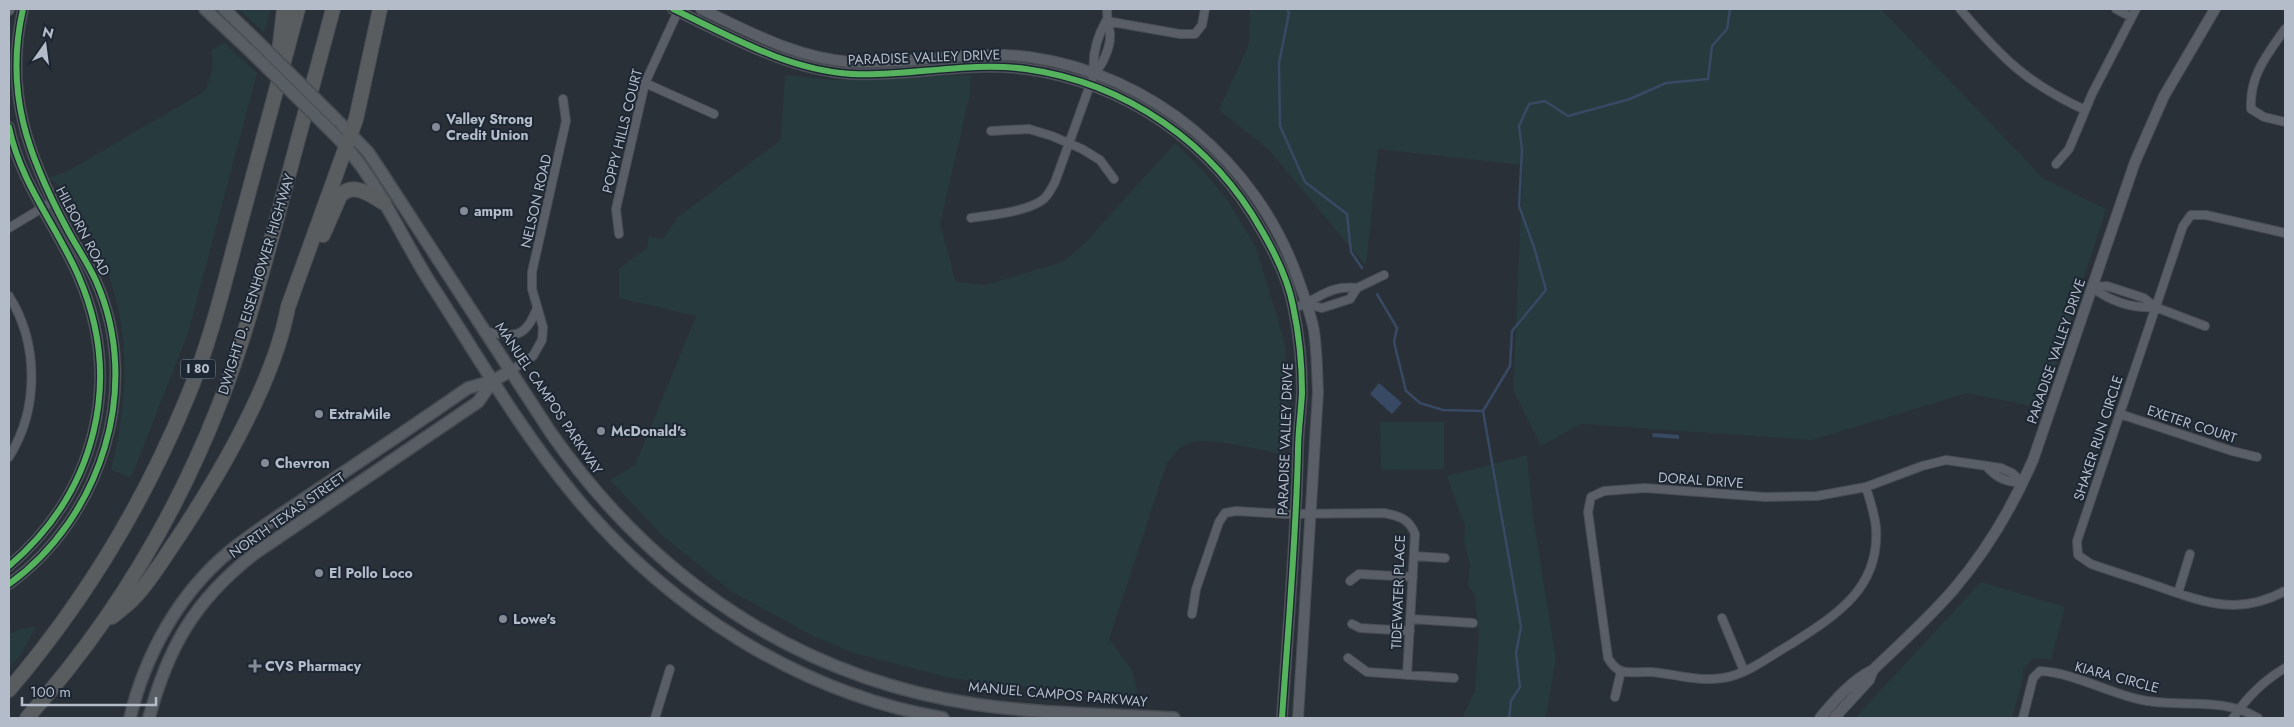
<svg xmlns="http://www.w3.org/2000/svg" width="2294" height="727" viewBox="0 0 2294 727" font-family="Jost,sans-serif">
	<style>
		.green { fill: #273a3e }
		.water { fill: #384963 }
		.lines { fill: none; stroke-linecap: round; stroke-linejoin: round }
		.stream { stroke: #384963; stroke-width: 2.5 }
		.minor-casing { stroke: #484c53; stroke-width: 10 }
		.tertiary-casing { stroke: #484c53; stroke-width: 12 }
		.secondary-casing { stroke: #484c53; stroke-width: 14 }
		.motorway-casing { stroke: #474c53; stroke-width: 16 }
		.minor { stroke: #5a5e66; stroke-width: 8 }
		.tertiary { stroke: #5a5e66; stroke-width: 10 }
		.secondary { stroke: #595d64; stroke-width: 11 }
		.motorway { stroke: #5a5d60; stroke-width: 14 }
		.secondary-bridge-casing { stroke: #484c53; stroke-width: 14; stroke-linecap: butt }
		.secondary-bridge { stroke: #595d64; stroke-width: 11 }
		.cycleway-casing { stroke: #1d2633; stroke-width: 9 }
		.cycleway { stroke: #56b35d; stroke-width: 6 }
		.poi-dot { fill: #848b96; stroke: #1d2633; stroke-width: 2 }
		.labels { text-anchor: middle; stroke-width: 4; stroke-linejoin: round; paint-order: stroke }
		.shield { fill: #1d2633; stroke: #878f9c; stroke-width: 1 }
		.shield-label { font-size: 12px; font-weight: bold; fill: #b4bcc9 }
		.street-label { font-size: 14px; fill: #b4bcc9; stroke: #1d2633 }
		.poi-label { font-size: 14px; font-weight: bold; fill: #b4bcc9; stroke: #1d2633; text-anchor: start }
	</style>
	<rect width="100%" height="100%" fill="#2a3038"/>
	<!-- green -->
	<path class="green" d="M 238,9 L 271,9 L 264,32 Z
		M 1250,9 L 1881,9 L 2044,179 L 2106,209 L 2042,408 L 1967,393 L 1812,440 L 1581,424 L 1541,446 L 1513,390 L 1523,165 L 1378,149 L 1366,266 L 1269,150 L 1219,110 L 1249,44 Z
		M 224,43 L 257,73 L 188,333 L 131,478 L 111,470 C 132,384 132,304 85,225 C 79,215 74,202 66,192 C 61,187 54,182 48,178 L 66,172 L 205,91 C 211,77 215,67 211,51 Z
		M 785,75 L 834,80 L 971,75 L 969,98 L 940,224 L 956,282 L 985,285 L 1063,262 L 1084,244 L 1175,143 L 1205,173 L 1229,202 L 1256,248 L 1276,313 L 1285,346 L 1287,368 L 1285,415 L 1280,454 C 1257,450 1204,433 1183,446 C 1177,450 1172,457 1167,463 L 1109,639 L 1132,670 L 1138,696 L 990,684 L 946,677 L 854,653 L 815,637 L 731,591 L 662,535 L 610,480 L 635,465 L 696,316 L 619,298 L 619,269 L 647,248 L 649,237 L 663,239 L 678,217 L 781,140 Z
		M 1380,422 L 1444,422 L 1444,469 L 1381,470 Z
		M 1527,455 L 1533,518 L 1556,659 L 1546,715 L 1545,718 L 1465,718 L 1464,714 L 1475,692 L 1479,636 L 1475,595 L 1468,586 L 1470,565 L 1464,542 L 1465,526 L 1447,476 Z
		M 1981,582 L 2065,607 L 2051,659 L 2034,658 L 2023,669 L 2023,679 L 2012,718 L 1855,718 Z
		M 36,626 L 22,653 L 9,668 L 9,634 L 18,630 Z"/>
	<!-- water -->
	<path class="water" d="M 1379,383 L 1402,403 L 1392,414 L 1370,394 Z
		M 1653,433 L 1679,435 L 1679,439 L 1652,437 Z"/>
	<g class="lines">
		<!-- stream -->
		<path class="stream" d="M 1287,9 L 1289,13 L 1279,63 L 1280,126 L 1305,182 L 1347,214 L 1351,252 L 1362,268
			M 1377,294 L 1397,328 L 1394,342 L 1406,391 L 1420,403 L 1443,410 L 1482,411
			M 1509,718 L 1511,701 L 1520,687 L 1516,653 L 1521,627 L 1483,411 L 1510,366 L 1512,331 L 1546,290 L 1534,247 L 1519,206 L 1522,150 L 1519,126 L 1529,104 L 1545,101 L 1568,116 L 1630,99 L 1666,83 L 1708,79 L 1712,46 L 1727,29 L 1730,9"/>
		<defs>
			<path id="minor" d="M 1960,9 C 2001,57 2026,83 2085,110
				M 2116,9 L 2131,17
				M 1106,21 L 1180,34 L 1195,34 L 1202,25 L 1205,9
				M 2285,29 C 2267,55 2249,76 2251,109 L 2264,117 L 2285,122
				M 1094,74 C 1092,55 1097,37 1106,21
				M 645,83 L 714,114
				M 991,131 L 1029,129 L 1052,136 L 1082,149 L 1100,160 L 1114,179
				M 2056,164 L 2069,149 L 2092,94 L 2136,9
				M 971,218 C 991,215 1024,212 1041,201 C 1048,197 1051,189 1055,182 L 1094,74 C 1103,64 1111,47 1110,33 C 1108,24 1107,18 1107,9
				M 9,228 L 52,202
				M 2285,233 L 2206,215 L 2191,215 L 2183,226 L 2077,541 L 2078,555 L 2091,564 C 2114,572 2137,579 2160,587 C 2206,603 2239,616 2285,591
				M 619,234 L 616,209 L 645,83 L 679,9
				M 2092,287 L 2107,286 L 2144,298 L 2155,307 L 2205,326
				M 2092,287 C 2109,301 2133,309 2155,307
				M 9,296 C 39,344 39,409 9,457
				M 1306,304 L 1322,308 L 1350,299 L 1357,288 L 1384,275
				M 1294,308 C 1319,300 1327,285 1357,288
				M 484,331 C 514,337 525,340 537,308
				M 510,371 L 533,356 L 542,340 L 543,327 L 532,289 L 532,272 L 566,121 L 563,99
				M 2120,414 L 2232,451 L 2257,457
				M 1987,467 C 1998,479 2007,482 2023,483
				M 1866,487 C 1870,501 1875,515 1876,528 C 1880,589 1835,616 1791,644 C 1770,656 1748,674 1723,678 C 1698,682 1676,674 1651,672 C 1632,671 1619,678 1608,658 L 1588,512 L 1591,497 L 1604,491 L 1645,488 L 1765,497 L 1817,496 L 1866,487 L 1922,466 L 1946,460 L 2001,468 L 2012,473 L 2023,483
				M 1414,556 L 1445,558
				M 1350,581 L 1359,574 L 1413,577
				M 2178,593 L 2190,554
				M 1192,614 L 1196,589 L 1219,522 L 1225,513 L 1236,511 L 1285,514 L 1384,513 C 1400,516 1409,519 1415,534 L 1407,675
				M 1722,618 L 1744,671
				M 1411,619 L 1473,623
				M 1352,624 L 1360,628 L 1410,631
				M 1348,658 L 1367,672 L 1454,678
				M 1615,697 L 1621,671
				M 655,718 L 670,669
				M 2023,718 L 2033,678 L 2040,671 C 2075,673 2108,693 2142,700 C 2181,708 2221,696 2258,718
				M 2233,718 C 2247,697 2263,681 2285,668"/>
			<path id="tertiary" d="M 673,9 C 730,36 787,70 852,74 C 910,77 967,61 1026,69 C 1126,83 1213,143 1262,231 C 1276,255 1288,279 1293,306 C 1299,334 1302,364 1302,393 C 1301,412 1298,432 1298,451 C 1296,540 1288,629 1282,718
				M 701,9 C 750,32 796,58 851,62 C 911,65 969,49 1029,57 C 1152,74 1257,162 1298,279 C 1304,296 1311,314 1314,331 C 1317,351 1317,372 1318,392 L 1298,718
				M 9,10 L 9,9
				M 9,127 C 20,182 56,225 78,275 C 124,380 96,492 9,566
				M 9,584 C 101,518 143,387 96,281 C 88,263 76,246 67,229 C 28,156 4,92 23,9
				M 1820,718 C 1834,701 1852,680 1873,670 C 1900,644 1929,618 1954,589 C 1987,550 2013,506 2033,460 L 2135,162 L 2164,96 L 2215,9
				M 1834,718 L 1869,680 L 1873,670"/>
			<path id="secondary" d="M 205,9 L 248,49
				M 224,9 L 251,35
				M 337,120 L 368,152 L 378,167 L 551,433 C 653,579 797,677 974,704 C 1040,714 1108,714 1174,718
				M 333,133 C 376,175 399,234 431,284 C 477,355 520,430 574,495 C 667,608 799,693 943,718
				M 130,718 C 145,655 179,593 230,551 C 258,528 290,509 320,488 C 370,455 419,422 468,388 L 493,381 L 510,371
				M 149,718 C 168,647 195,600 254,554 L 478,402 L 493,381"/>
			<path id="motorway" d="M 279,53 L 284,9
				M 323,235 L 340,196 C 353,181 371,195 384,203
				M 112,617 C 119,611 128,605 135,597 C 152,579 165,556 179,536 C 221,472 274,383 288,307 L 356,119 L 380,9
				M 9,690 C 84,602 143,505 187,398 C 211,341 225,280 241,221 C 260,150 279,79 298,9
				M 27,718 C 109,626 174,520 219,405 C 243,344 260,281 277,218 C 296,148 314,78 333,9"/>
		</defs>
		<!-- minor casing -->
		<use href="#minor" class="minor-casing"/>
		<!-- tertiary casing -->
		<use href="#tertiary" class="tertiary-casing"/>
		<!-- secondary casing -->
		<use href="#secondary" class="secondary-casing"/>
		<!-- motorway casing -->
		<use href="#motorway" class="motorway-casing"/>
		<!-- minor -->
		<use href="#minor" class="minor"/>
		<!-- tertiary -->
		<use href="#tertiary" class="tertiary"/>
		<!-- secondary -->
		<use href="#secondary" class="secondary"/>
		<!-- motorway -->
		<use href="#motorway" class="motorway"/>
		<defs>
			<path id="secondary-bridge" d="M 251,35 L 337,120
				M 248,49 L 333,133"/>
		</defs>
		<!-- secondary-bridge casing -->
		<use href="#secondary-bridge" class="secondary-bridge-casing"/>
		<!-- secondary-bridge -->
		<use href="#secondary-bridge" class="secondary-bridge"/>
		<defs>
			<path id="cycleway" d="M 673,9 C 730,36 787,70 852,74 C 910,77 967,61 1026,69 C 1126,83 1213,143 1262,231 C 1276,255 1288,279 1293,306 C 1299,334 1302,364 1302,393 C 1301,412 1298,432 1298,451 C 1296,540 1288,629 1282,718
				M 9,127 C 20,182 56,225 78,275 C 124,380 96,492 9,566
				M 9,584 C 101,518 143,387 96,281 C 88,263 76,246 67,229 C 28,156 4,92 23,9"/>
		</defs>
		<!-- cycleway casing -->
		<use href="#cycleway" class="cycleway-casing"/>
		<!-- cycleway -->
		<use href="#cycleway" class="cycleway"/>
	</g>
	<!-- markers -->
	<g class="poi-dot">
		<circle cx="436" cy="127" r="5"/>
		<circle cx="464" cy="211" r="5"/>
		<circle cx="319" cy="414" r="5"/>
		<circle cx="601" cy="431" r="5"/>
		<circle cx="265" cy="463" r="5"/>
		<circle cx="319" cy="573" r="5"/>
		<circle cx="503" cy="619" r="5"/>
		<path d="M252.5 658.5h5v5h5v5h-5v5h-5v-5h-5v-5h5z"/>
	</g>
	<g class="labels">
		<!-- shield labels -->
		<rect class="shield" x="180.5" y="359.5" width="35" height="19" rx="4"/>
		<g class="shield-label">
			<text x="198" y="373">I 80</text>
		</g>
		<!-- street labels -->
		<g class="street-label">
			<text transform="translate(924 57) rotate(-2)" y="5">PARADISE VALLEY DRIVE</text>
			<text transform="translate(622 131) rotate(-76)" y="5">POPPY HILLS COURT</text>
			<text transform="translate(536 201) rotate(-77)" y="5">NELSON ROAD</text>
			<text transform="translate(83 231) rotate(62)" y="5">HILBORN ROAD</text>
			<text transform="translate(256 284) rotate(-73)" y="5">DWIGHT D. EISENHOWER HIGHWAY</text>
			<text transform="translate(2056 351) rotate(-71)" y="5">PARADISE VALLEY DRIVE</text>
			<text transform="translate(549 398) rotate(56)" y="5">MANUEL CAMPOS PARKWAY</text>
			<text transform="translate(2192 424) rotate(18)" y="5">EXETER COURT</text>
			<text transform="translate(2098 438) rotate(-72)" y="5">SHAKER RUN CIRCLE</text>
			<text transform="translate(1285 439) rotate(-88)" y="5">PARADISE VALLEY DRIVE</text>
			<text transform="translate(1701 480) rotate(4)" y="5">DORAL DRIVE</text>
			<text transform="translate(287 515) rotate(-35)" y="5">NORTH TEXAS STREET</text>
			<text transform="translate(1398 592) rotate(-88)" y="5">TIDEWATER PLACE</text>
			<text transform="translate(2117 677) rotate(15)" y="5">KIARA CIRCLE</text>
			<text transform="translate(1058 694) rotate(5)" y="5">MANUEL CAMPOS PARKWAY</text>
		</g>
		<!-- poi labels -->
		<g class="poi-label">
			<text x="446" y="124">Valley Strong<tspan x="446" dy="16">Credit Union</tspan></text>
			<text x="474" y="216">ampm</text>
			<text x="329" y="419">ExtraMile</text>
			<text x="611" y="436">McDonald's</text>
			<text x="275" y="468">Chevron</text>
			<text x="329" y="578">El Pollo Loco</text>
			<text x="513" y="624">Lowe's</text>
			<text x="265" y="671">CVS Pharmacy</text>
		</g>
	</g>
	<!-- border -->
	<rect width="2294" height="727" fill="none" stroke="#b4bcc9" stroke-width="20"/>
	<!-- north arrow -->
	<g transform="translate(45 45) rotate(14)" stroke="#1d2633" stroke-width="4" paint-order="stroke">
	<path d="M0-4L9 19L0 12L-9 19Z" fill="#b4bcc9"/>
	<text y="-8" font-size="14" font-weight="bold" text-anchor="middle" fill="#b4bcc9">N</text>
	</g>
	<!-- scale -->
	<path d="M22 697v8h134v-8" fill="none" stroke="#b4bcc9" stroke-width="2.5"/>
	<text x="30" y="697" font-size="15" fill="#b4bcc9" stroke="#1d2633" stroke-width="4" paint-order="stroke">100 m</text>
</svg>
